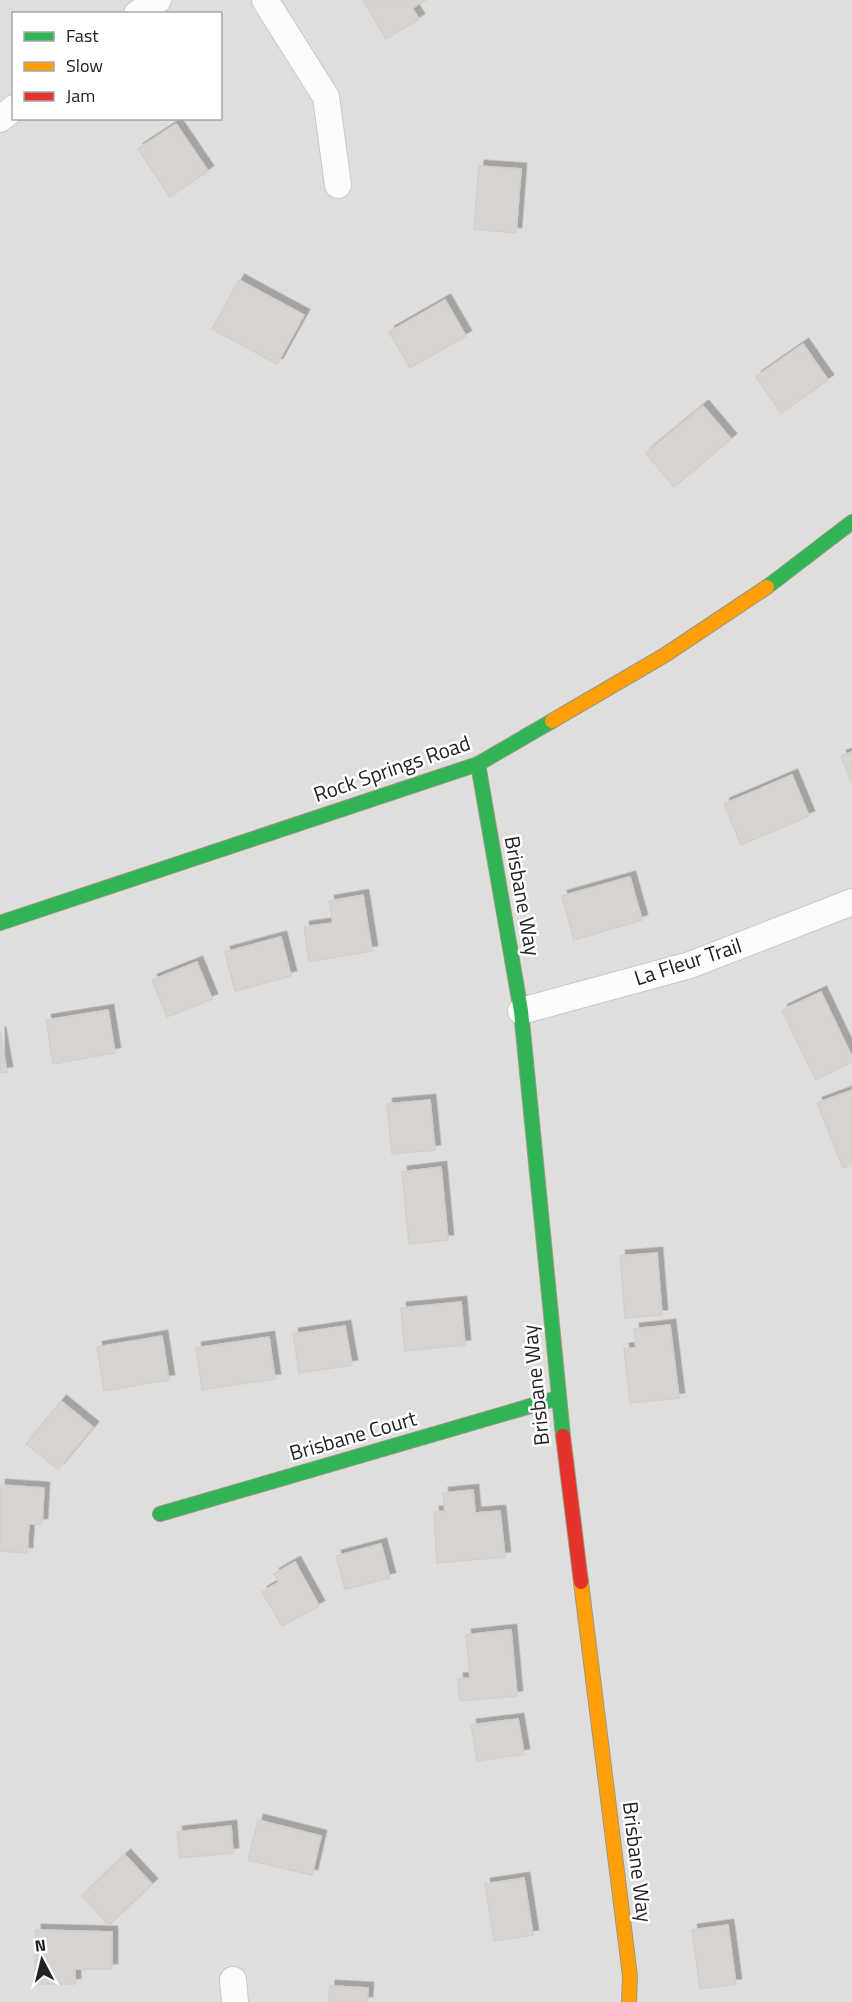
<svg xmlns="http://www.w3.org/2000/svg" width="852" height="2002" viewBox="0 0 852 2002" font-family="'Titillium Web',sans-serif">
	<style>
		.residential { fill: #dfdedc; fill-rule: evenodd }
		.building { fill: #d7d4d2; stroke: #d3d0cc; stroke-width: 1.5; filter: url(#shadow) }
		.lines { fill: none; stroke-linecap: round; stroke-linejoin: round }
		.street-casing { stroke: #c9c8c7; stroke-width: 28 }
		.fast-casing { stroke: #999a82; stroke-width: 16 }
		.slow-casing { stroke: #999a82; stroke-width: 16 }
		.jam-casing { stroke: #999a82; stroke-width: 16 }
		.street { stroke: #fdfcfc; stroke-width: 26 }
		.fast { stroke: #30b455; stroke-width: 14 }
		.slow { stroke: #ff9f0a; stroke-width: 14 }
		.jam { stroke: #e5322d; stroke-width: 14 }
		.labels { text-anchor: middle; stroke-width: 5; stroke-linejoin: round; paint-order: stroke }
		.street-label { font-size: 21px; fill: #222; stroke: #fff }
	</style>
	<defs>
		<filter id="shadow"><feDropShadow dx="5.5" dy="-5.5" stdDeviation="0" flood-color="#0004"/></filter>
	</defs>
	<rect width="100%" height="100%" fill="#f0eeeb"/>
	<!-- residential -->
	<path class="residential" d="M 0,0 L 852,0 L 852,2002 L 0,2002 ZM 14,14 L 220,14 L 220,118 L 14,118 Z"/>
	<!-- building -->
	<path class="building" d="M 363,0 L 426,0 L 412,8 L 419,19 L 386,39 Z
		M 176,124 L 208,171 L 170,197 L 138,149 Z
		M 479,166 L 521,169 L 516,233 L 474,229 Z
		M 239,280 L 304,315 L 277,364 L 212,329 Z
		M 445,300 L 466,336 L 410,368 L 389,332 Z
		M 803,344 L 828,380 L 781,413 L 756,377 Z
		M 703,406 L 731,439 L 674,487 L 646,453 Z
		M 852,752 L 852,784 L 841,756 Z
		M 792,775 L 809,816 L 741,845 L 724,804 Z
		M 630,877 L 642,920 L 574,940 L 562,896 Z
		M 363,895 L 372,951 L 309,962 L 304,927 L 333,923 L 329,901 Z
		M 281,937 L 291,976 L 235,991 L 225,952 Z
		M 197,962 L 212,999 L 167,1017 L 152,980 Z
		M 821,992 L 852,1057 L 852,1062 L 816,1080 L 782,1010 Z
		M 108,1010 L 115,1053 L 53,1064 L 46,1020 Z
		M 0,1032 L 7,1072 L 0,1073 Z
		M 852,1090 L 852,1164 L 843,1168 L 817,1103 Z
		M 430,1100 L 435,1150 L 392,1154 L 387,1104 Z
		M 441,1167 L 448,1240 L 409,1244 L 402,1172 Z
		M 657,1253 L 662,1315 L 625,1318 L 620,1256 Z
		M 461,1302 L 465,1345 L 405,1351 L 401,1308 Z
		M 670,1325 L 679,1398 L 630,1403 L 624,1349 L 636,1348 L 634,1329 Z
		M 345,1326 L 352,1365 L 299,1373 L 293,1334 Z
		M 162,1336 L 169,1380 L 104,1391 L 97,1347 Z
		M 269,1337 L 275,1379 L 202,1390 L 196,1348 Z
		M 61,1401 L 93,1427 L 58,1469 L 26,1444 Z
		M 0,1485 L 44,1488 L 42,1524 L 29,1524 L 27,1553 L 0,1551 Z
		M 473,1490 L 475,1513 L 500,1511 L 505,1557 L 437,1563 L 434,1512 L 445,1511 L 443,1493 Z
		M 381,1544 L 390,1578 L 345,1589 L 336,1556 Z
		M 295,1562 L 319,1606 L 282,1626 L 262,1592 L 279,1582 L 274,1574 Z
		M 511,1630 L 517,1696 L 460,1701 L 458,1679 L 470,1678 L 466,1635 Z
		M 518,1719 L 524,1754 L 477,1761 L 471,1725 Z
		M 258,1820 L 321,1836 L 312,1875 L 248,1860 Z
		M 231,1826 L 233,1853 L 180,1858 L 177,1832 Z
		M 125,1855 L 152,1884 L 109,1925 L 82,1896 Z
		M 524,1878 L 533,1935 L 494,1941 L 485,1884 Z
		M 728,1925 L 736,1984 L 700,1989 L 692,1930 Z
		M 36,1930 L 112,1932 L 112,1969 L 75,1969 L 75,1984 L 35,1984 Z
		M 330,1986 L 368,1988 L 367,2002 L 329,2002 Z"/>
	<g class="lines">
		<defs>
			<path id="street" d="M 265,0 L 326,97 L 338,185
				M 137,14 L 158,0
				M 0,119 L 14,108
				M 521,1011 L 690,965 L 852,902
				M 233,1980 L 235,2002"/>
			<path id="fast" d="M 767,587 L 852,522
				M 478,764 L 521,1011 L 563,1436
				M 0,923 L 478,764 L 552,721
				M 160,1514 L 558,1398"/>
			<path id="slow" d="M 552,721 L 665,655 L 767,587
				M 581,1582 L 630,1976 L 629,2002"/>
			<path id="jam" d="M 563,1436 L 581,1582"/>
		</defs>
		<!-- street casing -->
		<use href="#street" class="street-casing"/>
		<!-- fast casing -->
		<use href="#fast" class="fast-casing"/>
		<!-- slow casing -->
		<use href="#slow" class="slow-casing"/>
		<!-- jam casing -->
		<use href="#jam" class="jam-casing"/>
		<!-- street -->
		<use href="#street" class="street"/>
		<!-- fast -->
		<use href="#fast" class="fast"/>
		<!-- slow -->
		<use href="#slow" class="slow"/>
		<!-- jam -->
		<use href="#jam" class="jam"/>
	</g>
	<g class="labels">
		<!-- street labels -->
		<g class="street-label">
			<text transform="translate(392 769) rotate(-19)" y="7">Rock Springs Road</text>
			<text transform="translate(522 896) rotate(80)" y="7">Brisbane Way</text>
			<text transform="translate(688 962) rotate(-18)" y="7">La Fleur Trail</text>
			<text transform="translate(536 1385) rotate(-96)" y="7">Brisbane Way</text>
			<text transform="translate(353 1436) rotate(-16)" y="7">Brisbane Court</text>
			<text transform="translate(637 1862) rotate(83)" y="7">Brisbane Way</text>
		</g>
	</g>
	<!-- legend -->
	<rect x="12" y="12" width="210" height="108" fill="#ffffff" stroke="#a7a7a7" stroke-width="1.5"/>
	<rect x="24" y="32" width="30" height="9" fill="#30b455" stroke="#a7a7a7" stroke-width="1.5"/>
	<text x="66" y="42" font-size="18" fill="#222222">Fast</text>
	<rect x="24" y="62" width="30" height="9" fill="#ff9f0a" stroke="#a7a7a7" stroke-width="1.5"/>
	<text x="66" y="72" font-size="18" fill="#222222">Slow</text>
	<rect x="24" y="92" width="30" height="9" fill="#e5322d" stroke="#a7a7a7" stroke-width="1.5"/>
	<text x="66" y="102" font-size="18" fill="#222222">Jam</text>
	<!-- north arrow -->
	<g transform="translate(42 1960) rotate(353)" stroke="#ffffff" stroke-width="4.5" paint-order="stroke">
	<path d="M0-4.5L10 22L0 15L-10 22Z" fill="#222222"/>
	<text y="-9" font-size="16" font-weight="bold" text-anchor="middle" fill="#222222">N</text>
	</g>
</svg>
